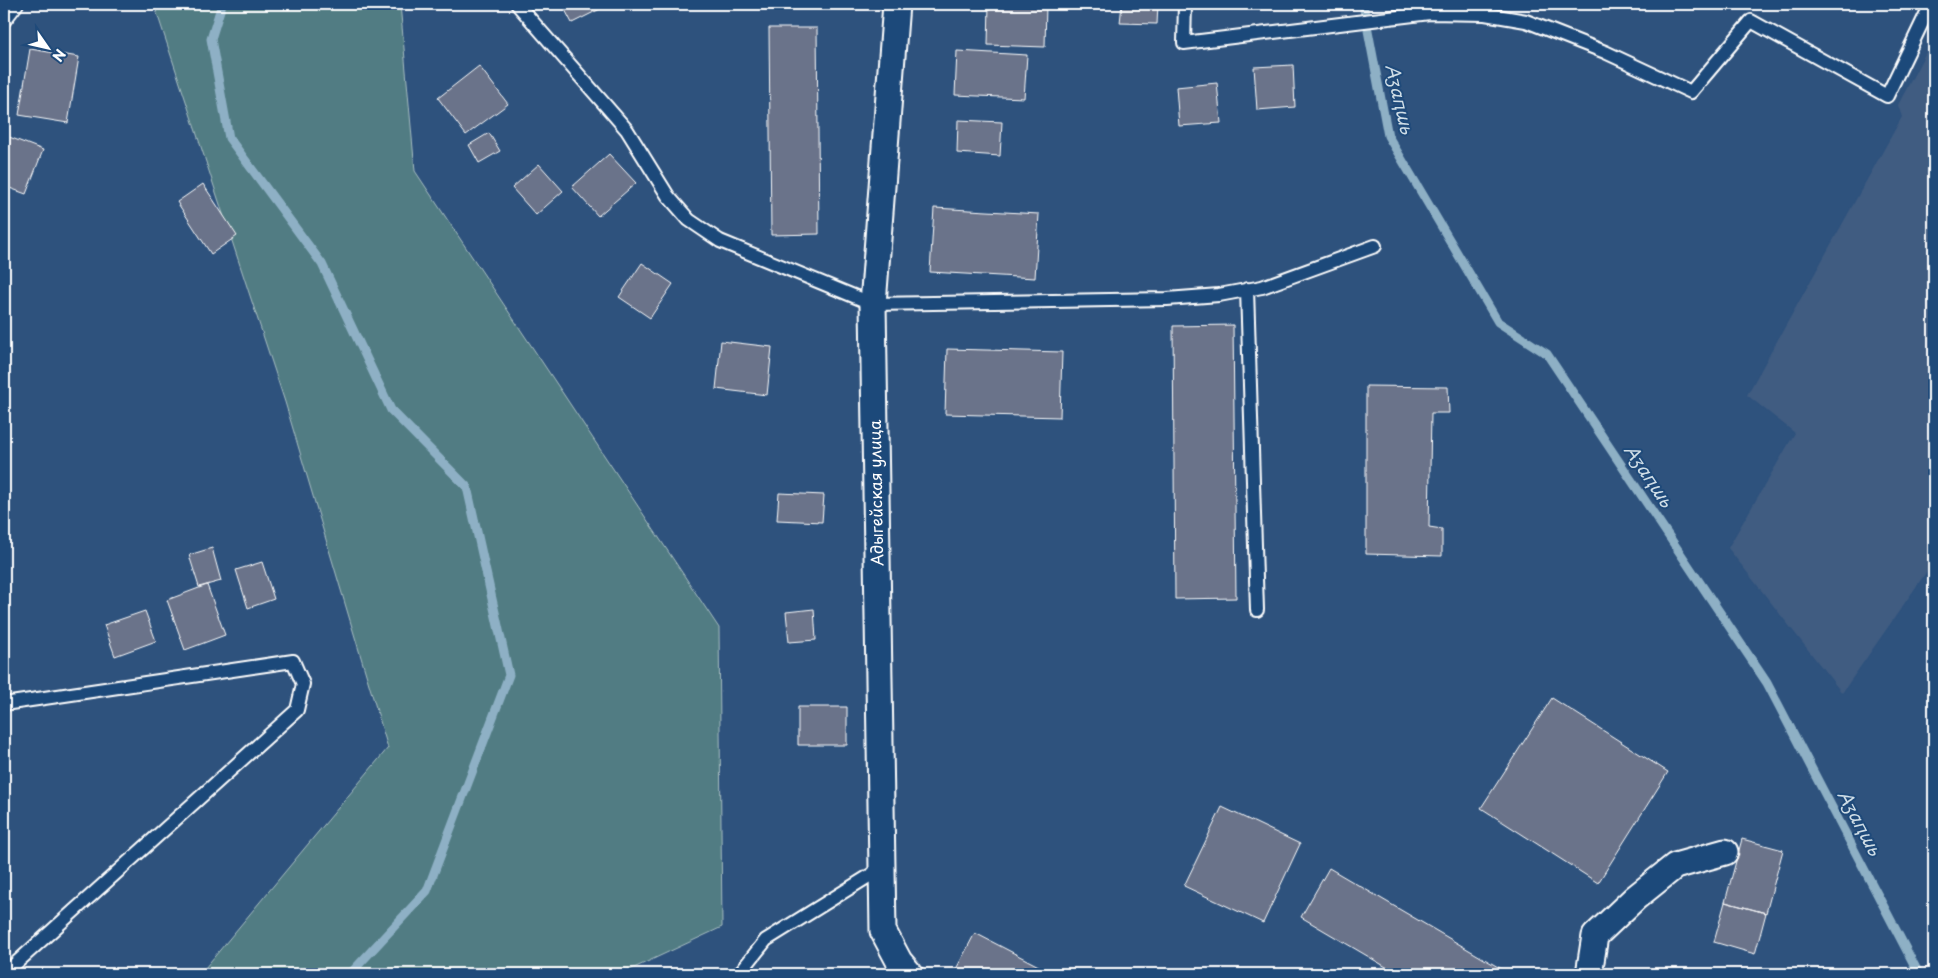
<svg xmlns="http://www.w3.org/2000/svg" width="1938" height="978" viewBox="0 0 1938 978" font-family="'Playpen Sans',sans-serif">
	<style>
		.built { fill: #405c81 }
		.green { fill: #517c83; stroke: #a8bec1 }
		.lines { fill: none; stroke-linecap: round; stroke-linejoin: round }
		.stream { stroke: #8eb0c5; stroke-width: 9 }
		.building { fill: #6a738a; stroke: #fff }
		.lane-casing { stroke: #fff; stroke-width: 16 }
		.street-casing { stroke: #fff; stroke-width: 29 }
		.lane { stroke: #1f4a7a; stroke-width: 12 }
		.street { stroke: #1f4a7a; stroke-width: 25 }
		.labels { text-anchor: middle; stroke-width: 4; stroke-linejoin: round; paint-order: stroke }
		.street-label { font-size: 16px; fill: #fff; stroke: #1f4a7a }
		.water-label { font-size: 18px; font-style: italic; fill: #d0dee7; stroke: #1f4a7a }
	</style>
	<rect width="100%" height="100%" fill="#2e527d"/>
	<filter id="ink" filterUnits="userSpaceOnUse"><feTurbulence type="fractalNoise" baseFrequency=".02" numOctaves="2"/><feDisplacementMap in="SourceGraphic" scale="10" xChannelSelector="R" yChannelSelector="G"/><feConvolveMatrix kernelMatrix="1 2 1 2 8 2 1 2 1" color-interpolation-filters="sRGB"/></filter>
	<g filter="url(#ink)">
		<!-- built -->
		<path class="built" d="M 1934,37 L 1934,561 L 1842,693 L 1728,548 L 1795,433 L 1747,395 L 1902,117 L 1898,105 Z"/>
		<!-- green -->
		<path class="green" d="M 154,4 L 400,4 L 415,171 L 719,628 L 722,927 L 621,974 L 200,974 L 388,748 L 285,402 Z"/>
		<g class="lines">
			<!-- stream -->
			<path class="stream" d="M 222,4 L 211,39 L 229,138 L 322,264 L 391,410 L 467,487 L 509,675 L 427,891 L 350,974
				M 1363,4 L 1388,136 L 1498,322 L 1547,354 L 1767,683 L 1919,974"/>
		</g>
		<!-- building -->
		<path class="building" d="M 562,4 L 610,4 L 572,23 Z
			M 989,4 L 1046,4 L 1045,47 L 988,45 Z
			M 1122,4 L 1158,4 L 1157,24 L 1120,23 Z
			M 769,28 L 817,28 L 819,234 L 771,235 Z
			M 30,49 L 79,57 L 68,123 L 19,115 Z
			M 957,51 L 1027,55 L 1024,98 L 955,95 Z
			M 1293,65 L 1295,107 L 1257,110 L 1254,67 Z
			M 479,66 L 508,104 L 466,135 L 438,98 Z
			M 1217,83 L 1221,123 L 1179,126 L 1176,87 Z
			M 958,120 L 1002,122 L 1000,156 L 957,153 Z
			M 489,133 L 500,151 L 479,163 L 469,145 Z
			M 4,135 L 43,150 L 26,194 L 4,186 Z
			M 609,154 L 636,183 L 598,216 L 572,187 Z
			M 539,164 L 563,191 L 536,215 L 512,188 Z
			M 203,184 L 237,236 L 211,254 L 177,202 Z
			M 934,208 L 1039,214 L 1035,278 L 930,272 Z
			M 642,263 L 673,284 L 650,318 L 619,297 Z
			M 1233,325 L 1236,598 L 1175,599 L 1173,326 Z
			M 721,341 L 772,347 L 767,395 L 716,389 Z
			M 947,349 L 1062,352 L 1060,417 L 945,414 Z
			M 1366,386 L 1448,387 L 1449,413 L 1431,413 L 1429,527 L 1442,529 L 1442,556 L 1366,554 Z
			M 779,493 L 824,495 L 822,522 L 777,520 Z
			M 212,548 L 221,581 L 199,587 L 189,555 Z
			M 262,562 L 274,599 L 248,608 L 236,570 Z
			M 207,585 L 225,635 L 185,650 L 167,600 Z
			M 814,609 L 816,640 L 789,642 L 786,612 Z
			M 145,611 L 156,641 L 115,656 L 104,625 Z
			M 1552,698 L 1668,772 L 1598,883 L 1481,808 Z
			M 798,707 L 847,707 L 847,745 L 798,745 Z
			M 1222,807 L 1300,844 L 1263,923 L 1184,886 Z
			M 1742,839 L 1783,850 L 1766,913 L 1725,902 Z
			M 1329,868 L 1510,974 L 1398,974 L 1301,917 Z
			M 1725,902 L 1766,913 L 1755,954 L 1714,942 Z
			M 975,933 L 1054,974 L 954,973 Z"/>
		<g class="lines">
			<defs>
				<path id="lane" d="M 517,4 L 627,130 L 668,196 L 689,220 L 720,241 L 873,304 L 1167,299 L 1219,295 L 1262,287 L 1375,246
					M 1185,4 L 1184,43 L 1430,13 L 1485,14 L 1526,21 L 1605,52 L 1691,92 L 1751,21 L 1887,96 L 1931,4
					M 4,21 L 17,4
					M 1247,289 L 1257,610
					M 4,704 L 293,661 L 303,684 L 297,710 L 4,974
					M 739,974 L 766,940 L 882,868"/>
				<path id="street" d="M 896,4 L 873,304 L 883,931 L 899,961 L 910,974
					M 1589,974 L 1595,936 L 1635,898 L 1675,866 L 1725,852"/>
			</defs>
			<!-- lane casing -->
			<use href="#lane" class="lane-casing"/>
			<!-- street casing -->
			<use href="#street" class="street-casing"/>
			<!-- lane -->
			<use href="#lane" class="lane"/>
			<!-- street -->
			<use href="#street" class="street"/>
		</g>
	</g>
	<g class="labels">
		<!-- street labels -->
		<g class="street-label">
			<text transform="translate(876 493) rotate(-91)" y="6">Адыгейская улица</text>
		</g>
		<!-- water labels -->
		<g class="water-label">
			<text transform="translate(1399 99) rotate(77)" y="6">Аӡаԥшь</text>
			<text transform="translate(1648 476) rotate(56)" y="6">Аӡаԥшь</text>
			<text transform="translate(1859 823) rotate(62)" y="6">Аӡаԥшь</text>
		</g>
	</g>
	<!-- margin -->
	<rect width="1938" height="978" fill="none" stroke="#1f4a7a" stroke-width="20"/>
	<rect x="10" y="10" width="1918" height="958" fill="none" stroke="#fff" stroke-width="2" filter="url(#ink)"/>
	<!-- north arrow -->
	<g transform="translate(48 48) rotate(124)" stroke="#1f4a7a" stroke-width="4" paint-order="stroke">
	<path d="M0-4L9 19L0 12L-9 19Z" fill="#ffffff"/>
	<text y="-8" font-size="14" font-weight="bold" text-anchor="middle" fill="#ffffff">N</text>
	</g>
</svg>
